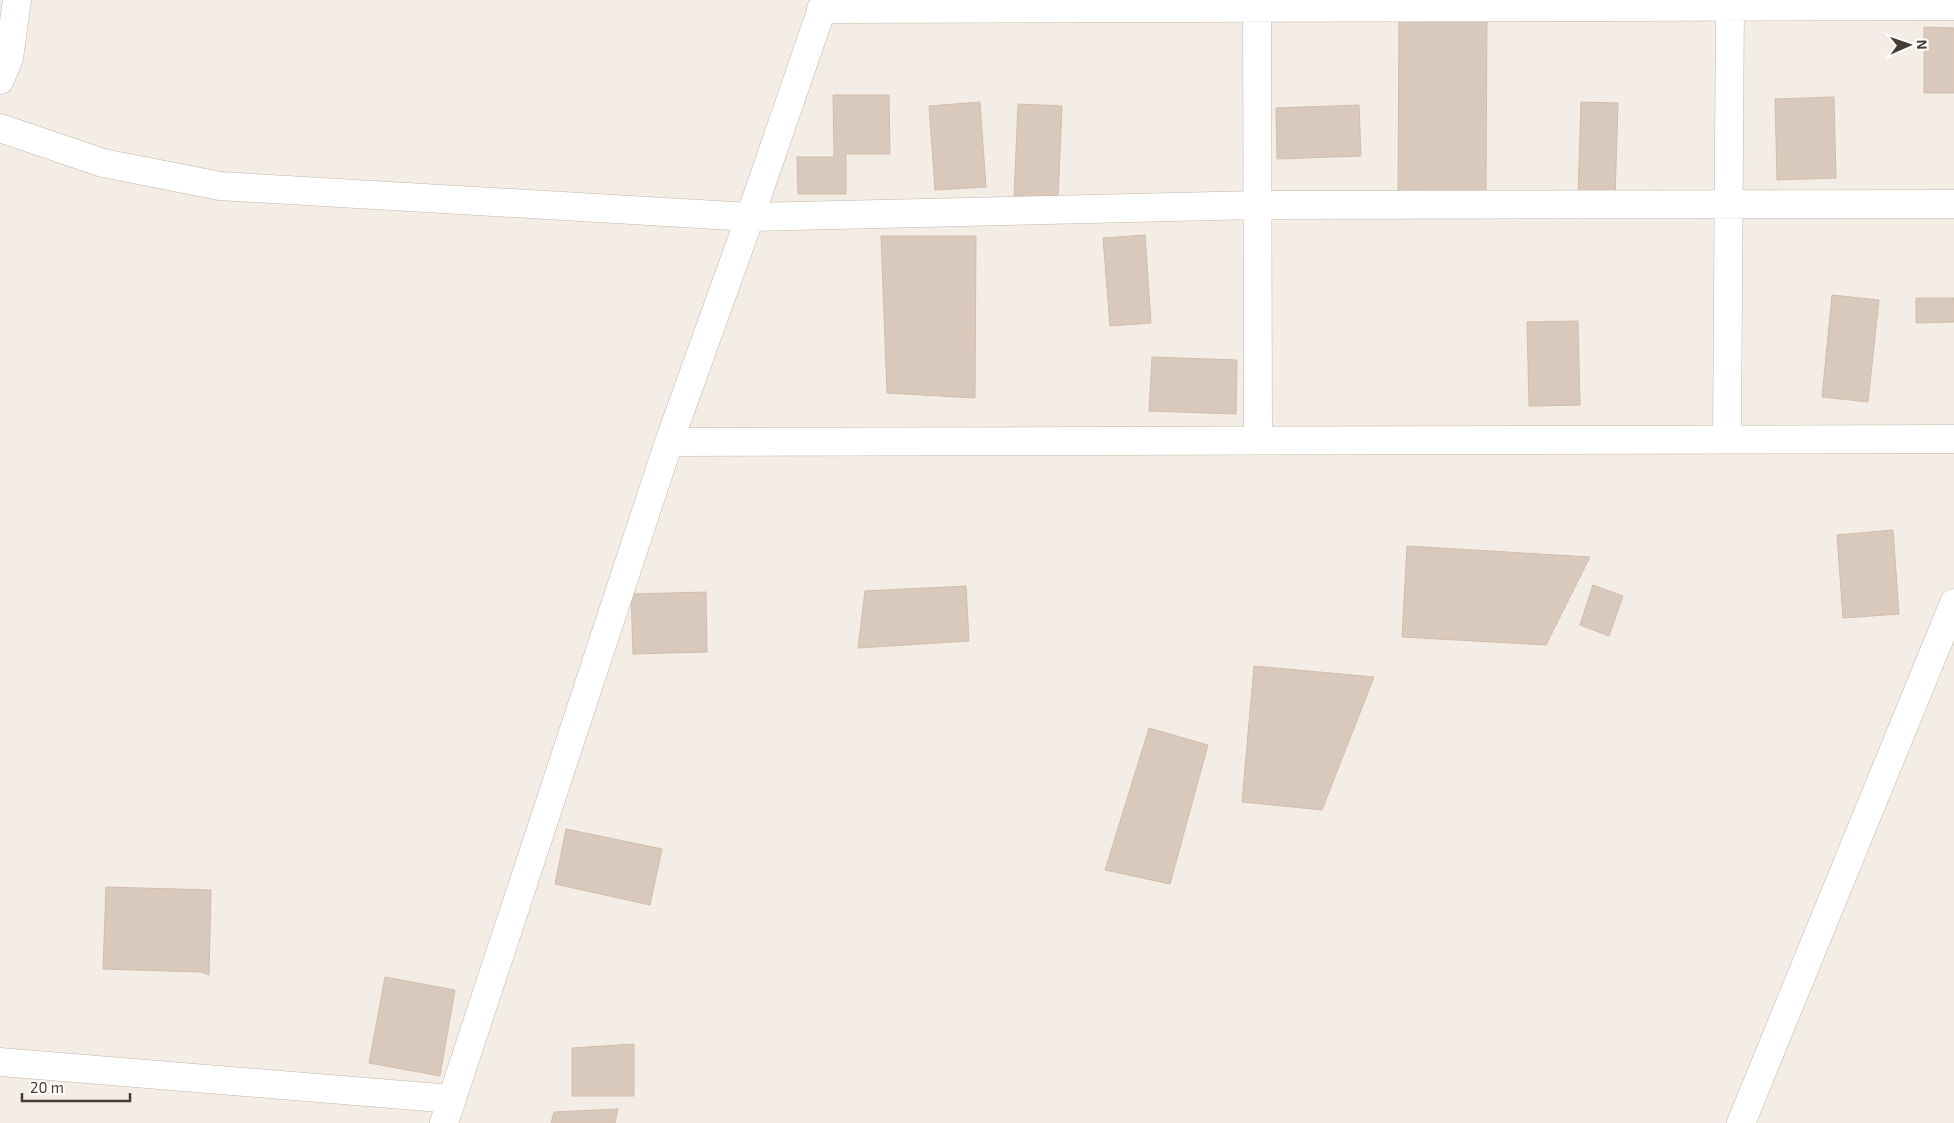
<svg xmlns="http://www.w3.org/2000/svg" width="1954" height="1123" viewBox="0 0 1954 1123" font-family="'Exo 2',sans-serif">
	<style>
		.building { fill: #d9c9bc; stroke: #d2bdac }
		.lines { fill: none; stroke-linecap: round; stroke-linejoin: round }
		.minor-casing { stroke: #c3b6a9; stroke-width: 29 }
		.minor { stroke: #fff; stroke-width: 28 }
	</style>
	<rect width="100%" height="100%" fill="#f4ede5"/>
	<!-- building -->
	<path class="building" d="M 1399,13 L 1487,14 L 1486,195 L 1398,194 Z
		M 1924,27 L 1954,28 L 1954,93 L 1924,93 Z
		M 833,95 L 889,95 L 890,154 L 846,154 L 846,194 L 798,194 L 797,157 L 834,157 Z
		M 1834,97 L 1836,178 L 1777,180 L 1775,99 Z
		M 980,102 L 986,187 L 935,190 L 929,106 Z
		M 1581,102 L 1618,103 L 1615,198 L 1578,196 Z
		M 1018,104 L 1062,106 L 1058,198 L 1014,196 Z
		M 1359,105 L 1361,156 L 1277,159 L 1276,108 Z
		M 1145,235 L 1151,323 L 1110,326 L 1103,238 Z
		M 881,236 L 976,236 L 975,398 L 887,393 Z
		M 1832,295 L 1879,300 L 1868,402 L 1822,397 Z
		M 1916,298 L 1954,298 L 1954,322 L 1916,323 Z
		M 1578,321 L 1580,405 L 1529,406 L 1527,322 Z
		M 1152,357 L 1237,360 L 1236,414 L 1149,411 Z
		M 1893,530 L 1899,614 L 1843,618 L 1837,535 Z
		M 1407,546 L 1590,557 L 1546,645 L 1402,637 Z
		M 1593,585 L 1623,596 L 1609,636 L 1580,625 Z
		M 966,586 L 969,641 L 858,648 L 865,591 Z
		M 706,592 L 707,652 L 633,654 L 631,594 Z
		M 1254,666 L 1374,677 L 1322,810 L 1242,802 Z
		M 1149,728 L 1208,745 L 1170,884 L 1105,870 Z
		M 566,829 L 662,849 L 650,905 L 555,884 Z
		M 106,887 L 211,890 L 209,975 L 201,972 L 103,969 Z
		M 385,977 L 455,990 L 440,1076 L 369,1063 Z
		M 634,1044 L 634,1096 L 572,1096 L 572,1048 Z
		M 618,1109 L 615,1123 L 551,1123 L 554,1112 Z"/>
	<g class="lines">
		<defs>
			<path id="minor" d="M 1257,0 L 1258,440
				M 821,9 L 1954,6
				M 0,80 L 9,58 L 17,0
				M 0,128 L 103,163 L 220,186 L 750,217 L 1257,205 L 1954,204
				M 1727,439 L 1730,0
				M 669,442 L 1954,439
				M 0,1062 L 452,1099
				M 444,1123 L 669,442 L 750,217 L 825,0
				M 1741,1123 L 1954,603"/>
		</defs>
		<!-- minor casing -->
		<use href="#minor" class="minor-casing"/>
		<!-- minor -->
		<use href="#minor" class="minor"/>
	</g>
	<!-- north arrow -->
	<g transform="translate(1909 45) rotate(88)" stroke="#ffffff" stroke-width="4" paint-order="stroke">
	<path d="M0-4L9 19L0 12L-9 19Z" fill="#473c34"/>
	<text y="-8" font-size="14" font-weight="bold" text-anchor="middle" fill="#473c34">N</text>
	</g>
	<!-- scale -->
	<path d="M22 1093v8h108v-8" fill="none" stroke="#473c34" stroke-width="2.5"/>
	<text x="30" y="1093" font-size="15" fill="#473c34" stroke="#ffffff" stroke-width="4" paint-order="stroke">20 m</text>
</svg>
